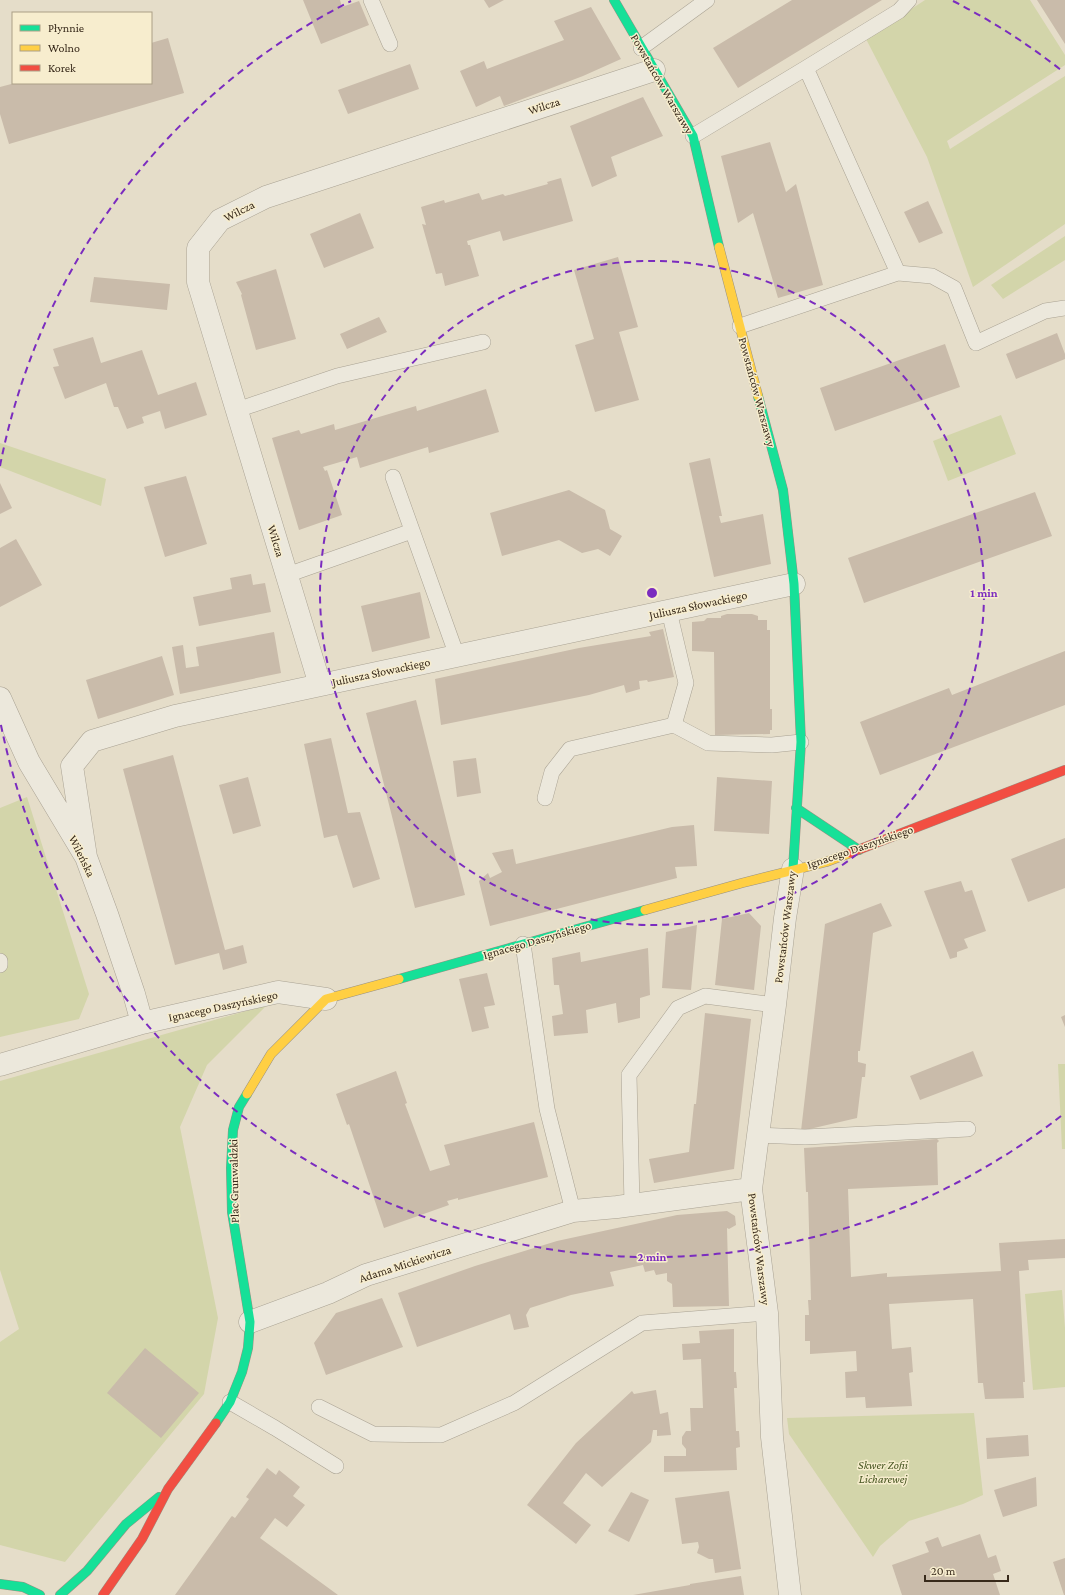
<svg xmlns="http://www.w3.org/2000/svg" width="1065" height="1595" viewBox="0 0 1065 1595" font-family="'Crimson Pro',serif">
	<style>
		.green { fill: #d3d5aa }
		.building { fill: #c9bbaa }
		.lines { fill: none; stroke-linecap: round; stroke-linejoin: round }
		.lane-casing { stroke: #a9a293; stroke-width: 16 }
		.street-casing { stroke: #a9a293; stroke-width: 23 }
		.fast-casing { stroke: #999183; stroke-width: 10 }
		.slow-casing { stroke: #999183; stroke-width: 10 }
		.jam-casing { stroke: #999183; stroke-width: 10 }
		.lane { stroke: #ece8dc; stroke-width: 15 }
		.street { stroke: #ece8dc; stroke-width: 22 }
		.fast { stroke: #16e098; stroke-width: 9 }
		.slow { stroke: #ffcf43; stroke-width: 9 }
		.jam { stroke: #f24e42; stroke-width: 9 }
		.ring { fill: none; stroke: #7b2cbf; stroke-width: 2; stroke-dasharray: 7 5 }
		.labels { text-anchor: middle; stroke-width: 3; stroke-linejoin: round; paint-order: stroke }
		.street-label { font-size: 12px; fill: #382a1b; stroke: #f7edce }
		.park-label { font-size: 12px; font-style: italic; fill: #465520; stroke: #f7edce }
		.centre { fill: #7b2cbf; stroke: #f7edce; stroke-width: 2 }
		.ring-label { font-size: 12px; text-anchor: middle; font-weight: bold; fill: #7b2cbf; stroke: #f7edce; stroke-width: 3; stroke-linejoin: round; paint-order: stroke }
	</style>
	<rect width="100%" height="100%" fill="#e5ddc9"/>
	<!-- green -->
	<path class="green" d="M 925,0 L 1030,0 L 1065,55 L 1065,65 L 947,141 L 950,149 L 1065,76 L 1065,224 L 973,287 L 927,157 L 866,39 Z
		M 1065,236 L 1065,260 L 1003,299 L 991,285 Z
		M 1001,415 L 1016,454 L 948,481 L 933,441 Z
		M 0,443 L 106,479 L 101,506 L 0,467 Z
		M 27,797 L 89,994 L 79,1019 L 0,1037 L 0,808 Z
		M 267,1005 L 207,1065 L 180,1127 L 218,1318 L 204,1394 L 65,1562 L 0,1545 L 0,1342 L 19,1329 L 0,1270 L 0,1081 Z
		M 1058,1064 L 1065,1064 L 1065,1149 L 1062,1149 Z
		M 1062,1290 L 1065,1328 L 1065,1387 L 1033,1390 L 1025,1294 Z
		M 974,1413 L 983,1495 L 963,1504 L 909,1521 L 880,1546 L 873,1557 L 789,1434 L 787,1418 Z"/>
	<!-- building -->
	<path class="building" d="M 303,0 L 340,0 L 342,7 L 359,1 L 369,25 L 321,44 Z
		M 484,0 L 504,0 L 489,8 Z
		M 792,0 L 882,0 L 738,88 L 713,48 Z
		M 1037,0 L 1065,0 L 1065,44 Z
		M 591,7 L 621,59 L 583,76 L 504,106 L 500,96 L 476,107 L 460,71 L 484,61 L 487,69 L 564,40 L 554,21 Z
		M 168,38 L 184,93 L 9,144 L 0,114 L 0,87 L 15,83 L 151,83 L 151,43 Z
		M 410,64 L 419,89 L 348,114 L 338,90 Z
		M 643,97 L 663,136 L 611,157 L 617,176 L 592,187 L 570,126 Z
		M 770,142 L 786,192 L 796,184 L 823,285 L 778,298 L 753,213 L 738,223 L 721,156 Z
		M 561,178 L 573,221 L 503,241 L 500,231 L 467,241 L 468,245 L 470,245 L 479,276 L 445,286 L 442,273 L 436,274 L 422,224 L 426,225 L 421,207 L 444,200 L 445,203 L 479,193 L 482,200 L 503,194 L 505,196 L 548,184 L 547,182 Z
		M 928,201 L 943,233 L 919,243 L 904,212 Z
		M 360,213 L 374,248 L 324,268 L 310,234 Z
		M 618,257 L 638,327 L 619,332 L 639,400 L 595,412 L 575,345 L 594,339 L 574,270 Z
		M 276,269 L 296,339 L 256,350 L 241,295 L 242,294 L 236,282 Z
		M 94,277 L 170,284 L 167,310 L 90,302 Z
		M 379,317 L 387,332 L 347,349 L 340,334 Z
		M 1057,333 L 1065,354 L 1065,359 L 1016,379 L 1006,354 Z
		M 93,337 L 101,363 L 142,350 L 158,395 L 196,382 L 207,415 L 165,429 L 160,411 L 142,417 L 144,423 L 127,429 L 118,407 L 114,407 L 106,383 L 65,399 L 53,367 L 59,366 L 53,349 Z
		M 945,344 L 960,387 L 835,431 L 820,388 Z
		M 486,389 L 499,432 L 429,453 L 428,447 L 360,468 L 357,457 L 323,467 L 325,471 L 327,470 L 342,515 L 299,530 L 272,438 L 299,430 L 301,434 L 334,424 L 335,430 L 416,406 L 417,411 Z
		M 710,458 L 722,516 L 719,516 L 721,523 L 763,514 L 771,564 L 714,577 L 689,463 Z
		M 186,476 L 207,544 L 165,557 L 144,487 Z
		M 0,483 L 12,508 L 0,514 Z
		M 569,490 L 605,510 L 610,529 L 622,536 L 610,556 L 598,549 L 582,553 L 559,540 L 502,556 L 490,513 Z
		M 1035,492 L 1052,536 L 864,603 L 848,558 Z
		M 16,539 L 42,585 L 0,607 L 0,548 Z
		M 251,574 L 253,585 L 265,583 L 271,612 L 199,626 L 193,597 L 232,589 L 230,578 Z
		M 420,592 L 430,638 L 372,652 L 361,606 Z
		M 727,614 L 752,614 L 758,616 L 758,620 L 767,620 L 767,630 L 770,630 L 770,709 L 772,709 L 772,730 L 770,730 L 770,734 L 715,735 L 714,652 L 692,651 L 692,622 L 704,621 L 707,618 L 721,618 L 721,616 Z
		M 663,629 L 674,677 L 648,682 L 647,680 L 639,681 L 640,689 L 626,693 L 624,685 L 589,695 L 441,725 L 435,679 L 579,648 L 651,636 L 649,632 Z
		M 274,632 L 281,673 L 180,694 L 172,647 L 183,645 L 186,668 L 199,666 L 196,647 Z
		M 1065,651 L 1065,705 L 880,775 L 860,722 L 949,688 L 952,695 Z
		M 162,656 L 174,695 L 98,719 L 86,680 Z
		M 416,700 L 465,895 L 415,908 L 366,713 Z
		M 331,738 L 348,813 L 360,812 L 380,879 L 353,888 L 337,835 L 324,838 L 304,744 Z
		M 173,755 L 225,950 L 243,945 L 247,963 L 223,970 L 219,953 L 175,965 L 123,769 Z
		M 476,758 L 481,793 L 457,797 L 453,761 Z
		M 248,777 L 261,826 L 233,834 L 219,785 Z
		M 717,777 L 772,781 L 769,834 L 714,831 Z
		M 694,825 L 697,866 L 675,867 L 677,878 L 490,926 L 479,881 L 488,873 L 490,878 L 502,872 L 492,853 L 513,849 L 516,864 L 672,827 Z
		M 1065,838 L 1065,888 L 1028,902 L 1011,859 Z
		M 961,881 L 965,892 L 972,890 L 986,931 L 964,939 L 968,948 L 957,952 L 957,957 L 950,959 L 924,891 Z
		M 881,903 L 892,926 L 873,933 L 860,1051 L 858,1051 L 858,1062 L 866,1064 L 865,1077 L 862,1077 L 857,1118 L 801,1131 L 825,924 Z
		M 749,913 L 761,926 L 754,990 L 715,985 L 722,919 Z
		M 697,925 L 691,990 L 662,988 L 666,932 Z
		M 648,948 L 650,995 L 640,998 L 640,1018 L 618,1023 L 616,1003 L 586,1010 L 588,1033 L 554,1036 L 552,1016 L 563,1014 L 559,985 L 554,985 L 552,958 L 580,952 L 581,962 Z
		M 487,973 L 495,1005 L 484,1007 L 489,1028 L 472,1032 L 459,979 Z
		M 705,1013 L 751,1019 L 734,1169 L 654,1183 L 649,1159 L 689,1152 L 694,1104 L 696,1104 Z
		M 1065,1015 L 1065,1027 L 1061,1017 Z
		M 973,1051 L 983,1076 L 920,1100 L 910,1076 Z
		M 396,1071 L 407,1103 L 405,1104 L 430,1171 L 450,1165 L 444,1145 L 534,1122 L 548,1177 L 458,1200 L 458,1198 L 447,1201 L 449,1205 L 384,1228 L 349,1124 L 347,1125 L 336,1094 Z
		M 937,1139 L 939,1141 L 937,1143 L 938,1185 L 848,1189 L 851,1277 L 887,1273 L 887,1277 L 1001,1271 L 999,1243 L 1065,1239 L 1065,1258 L 1028,1260 L 1029,1270 L 1019,1271 L 1025,1382 L 1023,1382 L 1024,1398 L 985,1399 L 983,1383 L 978,1383 L 973,1299 L 889,1304 L 892,1349 L 911,1347 L 913,1372 L 909,1373 L 912,1406 L 866,1408 L 865,1397 L 846,1398 L 845,1372 L 857,1371 L 856,1351 L 810,1354 L 810,1341 L 805,1341 L 805,1315 L 809,1315 L 808,1300 L 811,1300 L 808,1192 L 806,1192 L 804,1148 Z
		M 727,1211 L 735,1216 L 736,1225 L 729,1229 L 727,1228 L 729,1306 L 673,1307 L 672,1284 L 667,1281 L 667,1273 L 656,1275 L 654,1270 L 645,1272 L 643,1265 L 610,1272 L 614,1286 L 571,1295 L 530,1308 L 526,1315 L 529,1327 L 514,1330 L 510,1314 L 417,1347 L 398,1293 L 475,1266 L 557,1241 L 677,1215 Z
		M 382,1298 L 403,1347 L 326,1375 L 314,1343 L 336,1313 Z
		M 734,1329 L 734,1372 L 736,1372 L 737,1388 L 734,1388 L 736,1431 L 739,1431 L 740,1447 L 736,1448 L 737,1470 L 664,1472 L 664,1456 L 686,1456 L 686,1449 L 682,1444 L 682,1437 L 686,1431 L 691,1431 L 690,1408 L 703,1408 L 701,1359 L 683,1360 L 682,1344 L 700,1343 L 699,1331 Z
		M 145,1348 L 199,1393 L 161,1438 L 107,1393 Z
		M 656,1390 L 660,1414 L 668,1412 L 671,1435 L 657,1436 L 657,1430 L 653,1430 L 651,1442 L 602,1487 L 586,1473 L 563,1503 L 591,1525 L 576,1544 L 527,1505 L 576,1443 L 632,1391 L 634,1394 Z
		M 1028,1435 L 1029,1456 L 987,1459 L 986,1438 Z
		M 267,1468 L 276,1475 L 279,1470 L 300,1487 L 293,1496 L 305,1505 L 287,1527 L 275,1518 L 260,1538 L 338,1595 L 175,1595 L 231,1517 L 232,1516 L 235,1518 L 249,1499 L 246,1497 Z
		M 1036,1477 L 1037,1506 L 1003,1517 L 994,1490 Z
		M 729,1491 L 741,1569 L 715,1573 L 713,1559 L 709,1559 L 697,1553 L 699,1547 L 698,1542 L 682,1544 L 675,1498 Z
		M 631,1492 L 649,1500 L 629,1542 L 608,1531 Z
		M 980,1534 L 988,1558 L 996,1555 L 1001,1571 L 993,1574 L 1000,1595 L 902,1595 L 892,1565 L 929,1552 L 925,1542 L 938,1537 L 942,1547 Z
		M 1065,1558 L 1065,1595 L 1064,1595 L 1053,1562 Z
		M 741,1576 L 744,1595 L 633,1595 L 690,1585 L 690,1584 Z"/>
	<g class="lines">
		<defs>
			<path id="lane" d="M 371,0 L 390,44
				M 641,48 L 707,0
				M 806,68 L 899,11 L 909,0
				M 693,136 L 806,68 L 898,273
				M 740,326 L 898,273 L 932,276 L 954,288 L 976,343 L 1045,311 L 1065,308
				M 237,410 L 337,376 L 483,342
				M 393,477 L 457,656
				M 287,575 L 412,531
				M 669,611 L 686,683 L 674,725
				M 545,798 L 552,772 L 570,749 L 674,725 L 708,743 L 772,745 L 801,742
				M 523,944 L 547,1109 L 573,1211
				M 0,961 L 0,965
				M 757,1135 L 805,1137 L 968,1129
				M 632,1205 L 629,1075 L 678,1008 L 705,996 L 775,1005
				M 230,1402 L 275,1428 L 336,1466
				M 319,1407 L 373,1434 L 441,1435 L 514,1403 L 642,1323 L 767,1313"/>
			<path id="street" d="M 320,685 L 198,282 L 198,248 L 220,220 L 266,197 L 654,70
				M 0,698 L 29,762 L 86,857 L 107,914 L 134,994 L 142,1023
				M 86,857 L 72,766 L 92,741 L 175,716 L 794,584
				M 0,1065 L 142,1023 L 278,992 L 326,999
				M 250,1322 L 328,1293 L 366,1275 L 573,1211 L 617,1207 L 751,1189
				M 790,1595 L 772,1437 L 767,1313 L 751,1189 L 775,1005 L 785,918 L 793,869"/>
			<path id="fast" d="M 614,0 L 693,136 L 719,247
				M 758,396 L 783,490 L 794,584 L 801,742 L 793,869
				M 796,808 L 859,850
				M 399,979 L 645,910
				M 216,1423 L 230,1402 L 242,1372 L 248,1348 L 250,1322 L 232,1212 L 231,1168 L 233,1130 L 239,1107 L 247,1094
				M 0,1584 L 23,1587 L 40,1595
				M 60,1595 L 87,1571 L 126,1524 L 159,1497"/>
			<path id="slow" d="M 719,247 L 758,396
				M 645,910 L 742,883 L 826,862 L 850,853
				M 247,1094 L 271,1054 L 326,999 L 399,979"/>
			<path id="jam" d="M 850,853 L 1065,770
				M 103,1595 L 142,1539 L 168,1489 L 216,1423"/>
		</defs>
		<!-- lane casing -->
		<use href="#lane" class="lane-casing"/>
		<!-- street casing -->
		<use href="#street" class="street-casing"/>
		<!-- fast casing -->
		<use href="#fast" class="fast-casing"/>
		<!-- slow casing -->
		<use href="#slow" class="slow-casing"/>
		<!-- jam casing -->
		<use href="#jam" class="jam-casing"/>
		<!-- lane -->
		<use href="#lane" class="lane"/>
		<!-- street -->
		<use href="#street" class="street"/>
		<!-- fast -->
		<use href="#fast" class="fast"/>
		<!-- slow -->
		<use href="#slow" class="slow"/>
		<!-- jam -->
		<use href="#jam" class="jam"/>
	</g>
	<!-- distance rings -->
	<g class="ring">
		<circle cx="652" cy="593" r="332"/>
		<path d="M1061 1116A664 664 0 0 1 0 720M0 466A664 664 0 0 1 351 1M953 1A664 664 0 0 1 1061 70"/>
	</g>
	<g class="labels">
		<!-- street labels -->
		<g class="street-label">
			<text transform="translate(662 84) rotate(60)" y="4">Powstańców Warszawy</text>
			<text transform="translate(544 106) rotate(-18)" y="4">Wilcza</text>
			<text transform="translate(239 211) rotate(-27)" y="4">Wilcza</text>
			<text transform="translate(757 392) rotate(75)" y="4">Powstańców Warszawy</text>
			<text transform="translate(276 541) rotate(73)" y="4">Wilcza</text>
			<text transform="translate(698 605) rotate(-12)" y="4">Juliusza Słowackiego</text>
			<text transform="translate(381 672) rotate(-12)" y="4">Juliusza Słowackiego</text>
			<text transform="translate(860 847) rotate(-19)" y="4">Ignacego Daszyńskiego</text>
			<text transform="translate(82 856) rotate(64)" y="4">Wileńska</text>
			<text transform="translate(785 927) rotate(-83)" y="4">Powstańców Warszawy</text>
			<text transform="translate(537 940) rotate(-16)" y="4">Ignacego Daszyńskiego</text>
			<text transform="translate(223 1006) rotate(-12)" y="4">Ignacego Daszyńskiego</text>
			<text transform="translate(234 1181) rotate(-91)" y="4">Plac Grunwaldzki</text>
			<text transform="translate(759 1249) rotate(83)" y="4">Powstańców Warszawy</text>
			<text transform="translate(405 1264) rotate(-18)" y="4">Adama Mickiewicza</text>
		</g>
		<!-- park labels -->
		<g class="park-label">
			<text x="883" y="1469">Skwer Zofii<tspan x="883" dy="14">Licharewej</tspan></text>
		</g>
	</g>
	<circle cx="652" cy="593" r="6" class="centre"/>
	<g class="ring-label">
		<text x="984" y="597">1 min</text>
		<text x="652" y="1261">2 min</text>
	</g>
	<!-- legend -->
	<rect x="12" y="12" width="140" height="72" fill="#f7edce" stroke="#ab9f86"/>
	<rect x="20" y="25" width="20" height="6" fill="#16e098" stroke="#ab9f86"/>
	<text x="48" y="32" font-size="12" fill="#382a1b">Płynnie</text>
	<rect x="20" y="45" width="20" height="6" fill="#ffcf43" stroke="#ab9f86"/>
	<text x="48" y="52" font-size="12" fill="#382a1b">Wolno</text>
	<rect x="20" y="65" width="20" height="6" fill="#f24e42" stroke="#ab9f86"/>
	<text x="48" y="72" font-size="12" fill="#382a1b">Korek</text>
	<!-- scale -->
	<path d="M925 1575v6h83v-6" fill="none" stroke="#382a1b" stroke-width="2"/>
	<text x="931" y="1575" font-size="12" fill="#382a1b" stroke="#f7edce" stroke-width="3" paint-order="stroke">20 m</text>
</svg>
